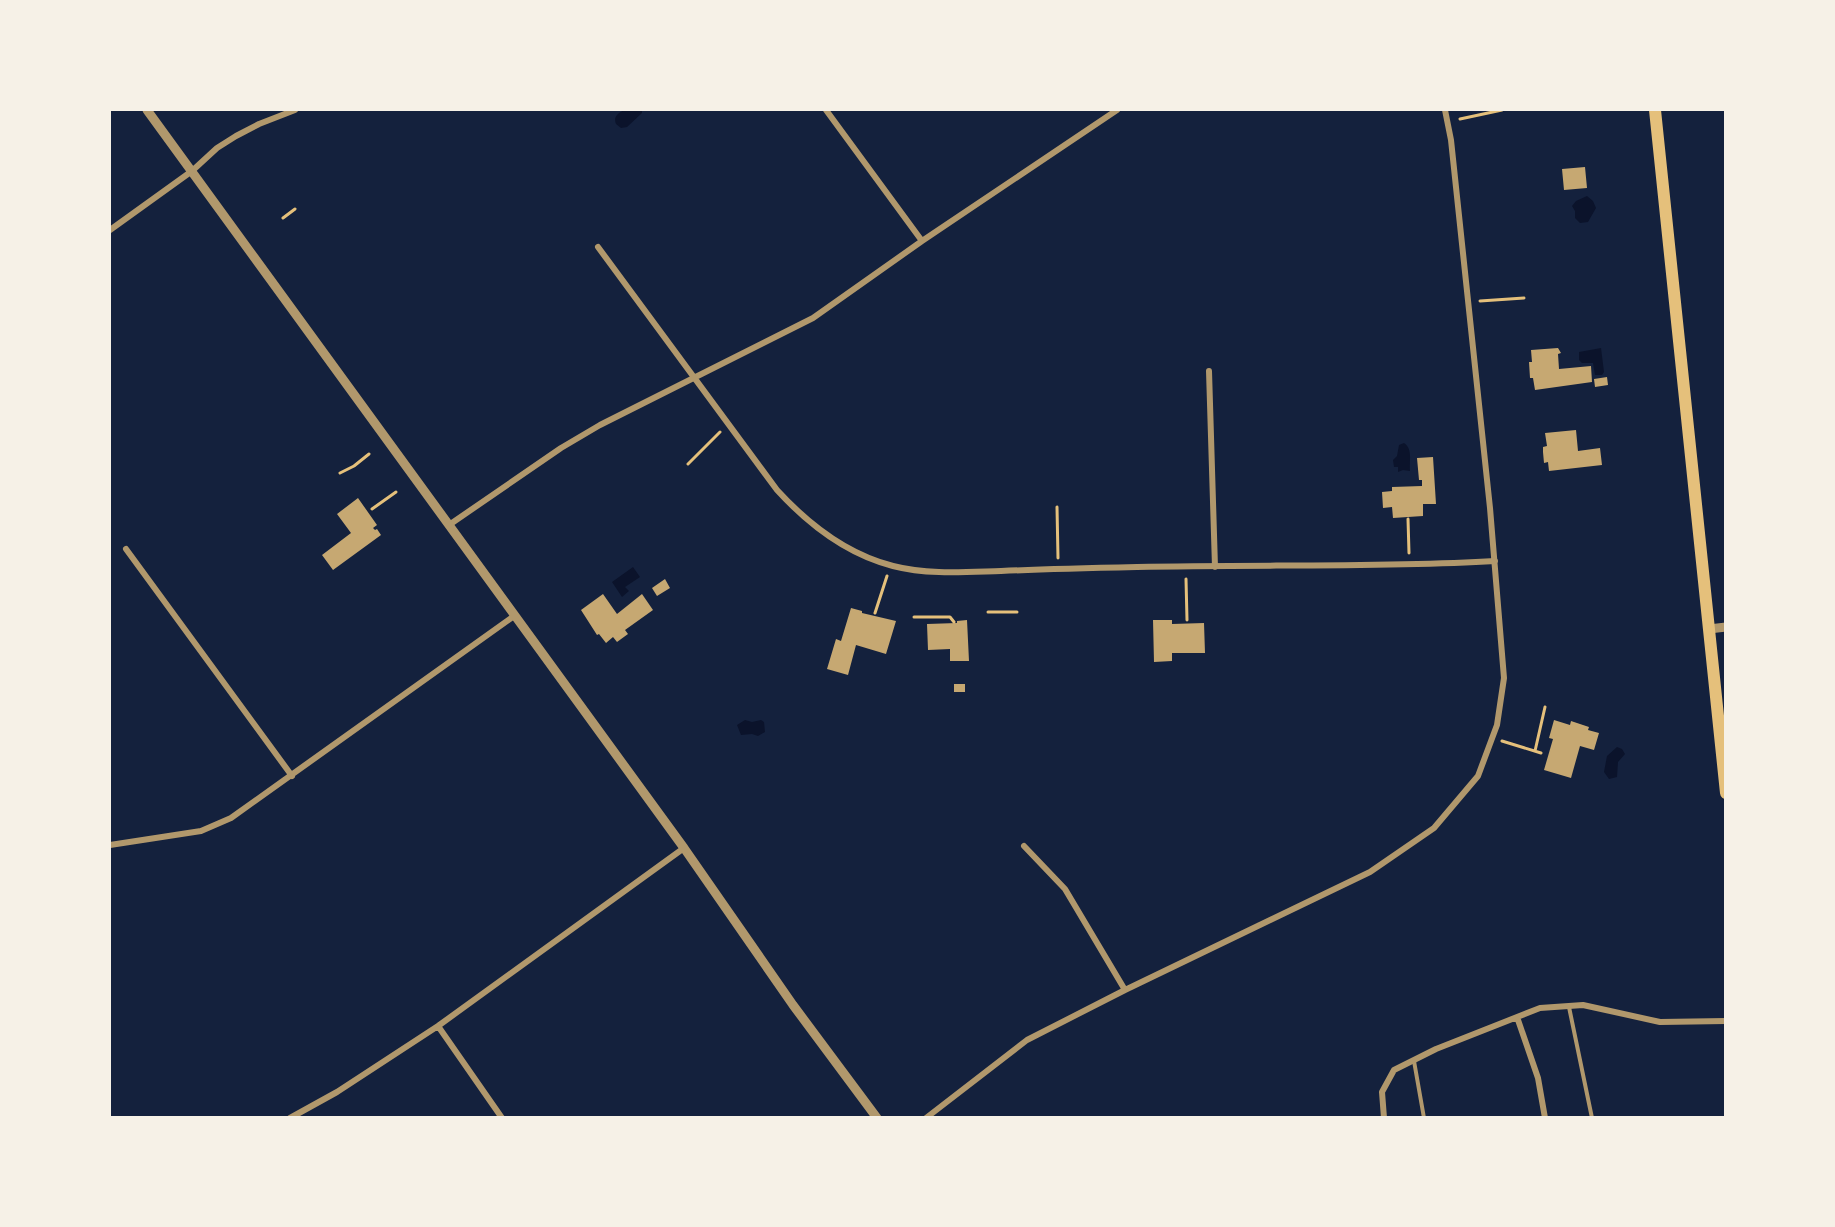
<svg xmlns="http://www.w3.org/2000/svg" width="1835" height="1227" viewBox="0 0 1835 1227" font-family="'Titillium Web',sans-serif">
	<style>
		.water { fill: #0b132b }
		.building { fill: #c6a872 }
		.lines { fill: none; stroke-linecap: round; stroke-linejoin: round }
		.path { stroke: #e5c07b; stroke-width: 3 }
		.service { stroke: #b1986c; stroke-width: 4 }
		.minor { stroke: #b1986c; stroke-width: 6 }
		.tertiary { stroke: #b1986c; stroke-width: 9 }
		.primary { stroke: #e5c07b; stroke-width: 12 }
	</style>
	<rect width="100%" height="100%" fill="#14213d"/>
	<!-- water -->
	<path class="water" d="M 624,110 L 642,110 L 642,113 L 627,127 L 621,128 L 616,124 C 613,117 618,113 624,110 Z
		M 1587,196 L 1593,201 L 1596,208 L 1588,222 L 1580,223 L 1575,218 L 1575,211 L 1572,206 L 1576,201 Z
		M 1601,348 L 1604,372 L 1602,375 L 1595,375 L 1593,363 L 1582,363 L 1579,360 L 1579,352 Z
		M 1404,443 C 1413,449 1409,460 1410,471 L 1403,470 L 1398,472 L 1398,467 L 1394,467 L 1393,460 L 1397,456 L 1399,445 Z
		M 633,567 L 640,577 L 625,587 L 629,591 L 622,597 L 612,582 Z
		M 745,720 L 752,722 L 761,720 L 764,722 L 765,732 L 758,736 L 752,734 L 741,735 L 737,725 Z
		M 1617,747 L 1622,749 L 1625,754 L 1618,762 L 1617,777 L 1609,779 L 1604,772 L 1607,756 Z"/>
	<!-- building -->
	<path class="building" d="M 1585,167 L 1587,188 L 1564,190 L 1562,169 Z
		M 1558,348 L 1561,353 L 1558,354 L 1559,369 L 1591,366 L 1592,382 L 1535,390 L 1533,378 L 1530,378 L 1529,362 L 1532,362 L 1531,350 Z
		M 1607,377 L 1608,385 L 1595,387 L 1594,379 Z
		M 1576,430 L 1578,451 L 1600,448 L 1602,465 L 1549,471 L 1548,462 L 1544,463 L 1543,452 L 1543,447 L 1547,446 L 1545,433 Z
		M 1433,457 L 1436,504 L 1423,504 L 1423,516 L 1393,518 L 1392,507 L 1383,508 L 1382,492 L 1392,491 L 1392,487 L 1422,486 L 1422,480 L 1419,480 L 1417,458 Z
		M 358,498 L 377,525 L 373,528 L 375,530 L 377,529 L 381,535 L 333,570 L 322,555 L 351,533 L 337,514 Z
		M 665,579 L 670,588 L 657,596 L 652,588 Z
		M 603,594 L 617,614 L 642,594 L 653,610 L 625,630 L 628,634 L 617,642 L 613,637 L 606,643 L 599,634 L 597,635 L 581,610 Z
		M 851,608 L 862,611 L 862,613 L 896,621 L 886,654 L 856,645 L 848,675 L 827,669 L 836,639 L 841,641 Z
		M 967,620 L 969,661 L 950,661 L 950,649 L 928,650 L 927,624 L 957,623 L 957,621 Z
		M 1153,620 L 1172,620 L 1172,624 L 1204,623 L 1205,653 L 1172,653 L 1172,661 L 1154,662 Z
		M 954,684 L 965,684 L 965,692 L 954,692 Z
		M 1554,720 L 1570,725 L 1571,721 L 1589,727 L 1588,730 L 1599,733 L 1594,750 L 1580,746 L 1571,778 L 1544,770 L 1553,739 L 1549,738 Z"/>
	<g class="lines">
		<!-- path -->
		<path class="path" d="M 1460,119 L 1502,110
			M 283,218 L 295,209
			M 1480,301 L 1524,298
			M 688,464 L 720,432
			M 340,473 L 354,466 L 369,454
			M 1057,507 L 1058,558
			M 372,509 L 396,492
			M 1408,519 L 1409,553
			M 1186,579 L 1187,620
			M 988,612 L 1017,612
			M 875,613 L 887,576
			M 914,617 L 950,617 L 954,622
			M 1502,741 L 1541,753
			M 1535,751 L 1545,707"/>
		<!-- service -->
		<path class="service" d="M 1569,1007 L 1592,1118
			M 1414,1061 L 1424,1118"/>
		<!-- minor -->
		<path class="minor" d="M 826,110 L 922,241
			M 110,230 L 192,171 L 217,148 L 236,136 L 259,124 L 295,110
			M 598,247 L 777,490 C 809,525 846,554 893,566 C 928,575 965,572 1001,571 C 1046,569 1091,568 1137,567 C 1256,564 1376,568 1495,561
			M 1209,371 L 1215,567
			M 449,525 L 561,448 L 600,425 L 813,318 L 922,241 L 1117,110
			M 126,549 L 292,776
			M 110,845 L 201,831 L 231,818 L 514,616
			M 1024,846 L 1065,889 L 1125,990
			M 1517,1017 L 1538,1078 L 1545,1118
			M 438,1026 L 502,1118
			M 290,1118 L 337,1092 L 438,1026 L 684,848
			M 926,1118 L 1027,1040 L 1125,990 L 1370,872 L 1434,828 L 1478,776 L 1497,725 L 1504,678 L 1490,508 L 1451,140 L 1445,110
			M 1384,1118 L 1382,1092 L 1394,1070 L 1436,1049 L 1540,1008 L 1583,1005 L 1660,1022 L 1726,1021"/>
		<!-- tertiary -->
		<path class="tertiary" d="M 147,110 L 684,848 L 793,1005 L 877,1118
			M 1709,629 L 1726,627"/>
		<!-- primary -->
		<path class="primary" d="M 1655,110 L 1726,793"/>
	</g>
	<!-- border -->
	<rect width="1835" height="1227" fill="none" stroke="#f6f1e7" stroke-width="222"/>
</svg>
